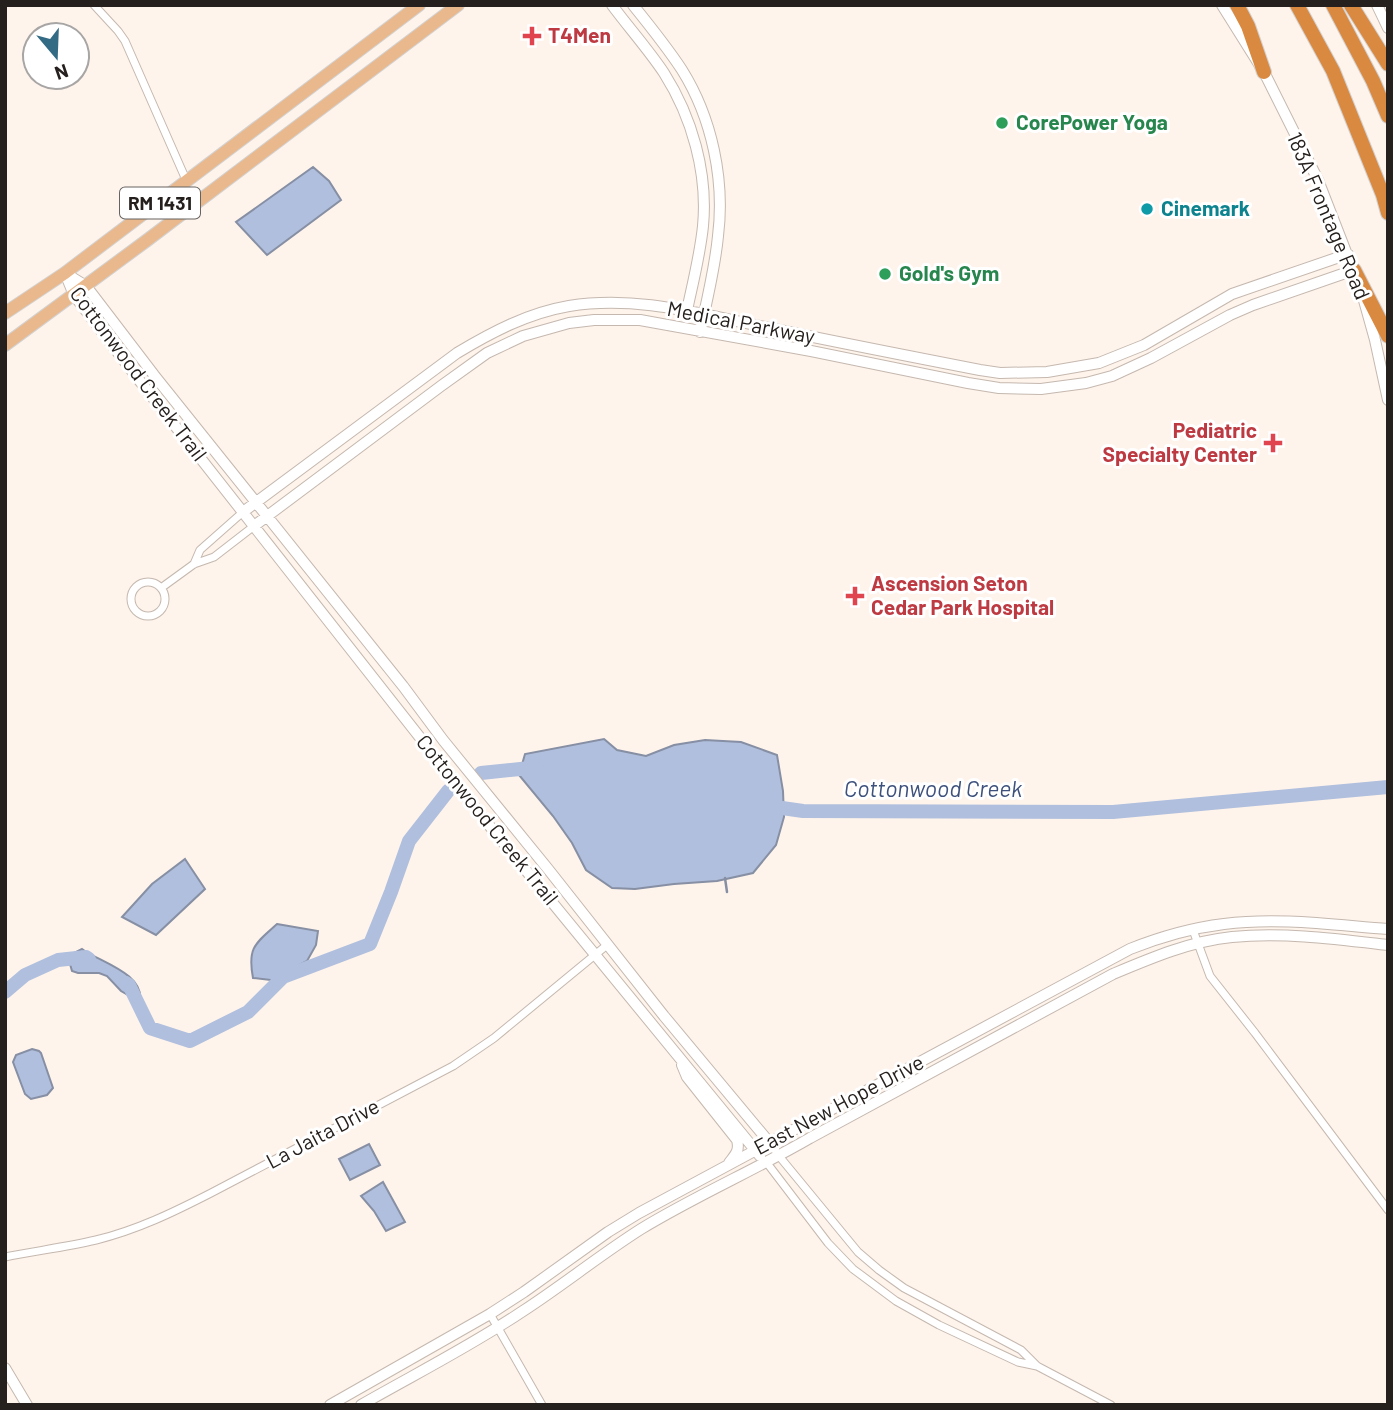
<svg xmlns="http://www.w3.org/2000/svg" width="1393" height="1410" viewBox="0 0 1393 1410" font-family="Barlow,sans-serif">
	<style>
		.water { fill: #b0bfdd; stroke: #868fa3; stroke-width: 2 }
		.lines { fill: none; stroke-linecap: round; stroke-linejoin: round }
		.stream { stroke: #868fa3; stroke-width: 2.5 }
		.river { stroke: #b0bfdd; stroke-width: 14 }
		.street-casing { stroke: #c5b8af; stroke-width: 9 }
		.secondary-casing { stroke: #c5b8af; stroke-width: 12 }
		.primary-casing { stroke: #d3d2d2; stroke-width: 14 }
		.highway-casing { stroke: #d3d2d2; stroke-width: 16 }
		.street { stroke: #fff; stroke-width: 7 }
		.secondary { stroke: #fff; stroke-width: 10 }
		.primary { stroke: #e9b88c; stroke-width: 12 }
		.highway { stroke: #da8940; stroke-width: 14 }
		.health-dot { fill: #e0444e; stroke: #fff; stroke-width: 2.5 }
		.leisure-dot { fill: #2e9e5b; stroke: #fff; stroke-width: 2.5 }
		.culture-dot { fill: #0f9aa8; stroke: #fff; stroke-width: 2.5 }
		.labels { text-anchor: middle; stroke-width: 6; stroke-linejoin: round; paint-order: stroke }
		.shield { fill: #fff; stroke: #666361; stroke-width: 2 }
		.shield-label { font-size: 19px; font-weight: bold; fill: #25201d }
		.health-label { font-size: 21px; font-weight: bold; fill: #be3a42; stroke: #fff; text-anchor: start }
		.leisure-label { font-size: 21px; font-weight: bold; fill: #27864d; stroke: #fff; text-anchor: start }
		.culture-label { font-size: 21px; font-weight: bold; fill: #0d838f; stroke: #fff; text-anchor: start }
		.street-label { font-size: 21px; fill: #25201d; stroke: #fff }
		.water-label { font-size: 23px; font-style: italic; fill: #3e517c; stroke: #fff }
	</style>
	<rect width="100%" height="100%" fill="#fef4ec"/>
	<!-- water -->
	<path class="water" d="M 313,167 L 329,181 L 341,200 L 267,255 L 236,222 Z
		M 604,739 L 617,750 L 646,756 L 674,745 L 705,740 L 741,742 L 777,755 L 783,791 L 784,817 L 776,845 L 753,873 L 717,881 L 674,884 L 635,889 L 612,888 L 586,870 L 572,843 L 553,816 L 519,775 L 525,754 Z
		M 185,859 L 205,889 L 156,935 L 122,917 L 152,884 Z
		M 277,924 L 318,931 L 316,945 L 307,961 L 295,967 L 279,981 L 253,978 C 247,947 256,943 277,924 Z
		M 82,949 C 99,962 145,973 140,1002 L 121,991 L 107,976 L 99,973 L 78,973 L 72,971 L 70,964 L 74,953 Z
		M 32,1049 L 39,1051 L 41,1053 L 53,1088 L 47,1095 L 31,1099 L 25,1094 L 13,1062 L 16,1055 Z
		M 369,1144 L 380,1165 L 350,1180 L 339,1159 Z
		M 383,1182 L 405,1222 L 386,1231 L 374,1211 L 361,1196 Z"/>
	<g class="lines">
		<!-- stream -->
		<path class="stream" d="M 725,878 L 727,892"/>
		<!-- river -->
		<path class="river" d="M 481,773 L 530,768 L 537,769
			M 768,806 L 803,811 L 1113,812 L 1388,787
			M 126,983 L 129,985 L 150,1028 L 190,1041 L 248,1012 L 283,977 L 370,944 L 391,892 L 409,841 L 448,791
			M 5,992 L 25,975 L 58,960 L 86,957 L 89,959"/>
		<defs>
			<path id="street" d="M 94,5 L 118,31 L 125,41 L 187,182
				M 194,564 L 200,550 L 243,512
				M131 599a17 17 0 1 1 34 0a17 17 0 1 1-34 0Z
				M 161,588 L 194,564 L 214,557 L 254,526
				M 1193,930 L 1210,976 L 1255,1033 L 1388,1210
				M 779,1156 L 858,1252 L 879,1270 L 904,1288 L 1021,1350 L 1037,1366 L 1111,1405
				M 767,1163 L 828,1243 L 853,1269 L 896,1301 L 939,1325 L 1018,1362 L 1037,1366
				M 5,1257 C 35,1251 66,1247 96,1240 C 137,1230 174,1212 211,1193 L 453,1066 L 494,1038 L 607,945
				M 490,1314 L 542,1405"/>
			<path id="secondary" d="M 612,5 C 629,28 648,49 664,73 C 692,117 708,173 703,226 C 700,256 692,286 686,315
				M 633,5 C 650,26 667,47 682,70 C 712,118 725,180 718,236 C 715,268 707,300 700,332
				M 1222,5 L 1264,72 L 1318,180 L 1355,275
				M 1377,5 L 1388,28
				M 65,273 L 86,286 L 154,375 L 403,686 L 443,740 L 548,869 L 664,1016 L 774,1148
				M 65,273 L 74,295 L 139,380 L 488,824 L 760,1156
				M 1363,297 L 1375,340 L 1388,400
				M 243,512 L 457,353 C 492,332 528,313 569,306 C 636,295 700,314 765,327 C 836,342 908,356 980,370 L 1000,373 L 1047,372 L 1099,363 L 1144,345 L 1232,294 L 1348,254
				M 254,526 L 441,386 L 487,353 L 523,336 L 569,323 L 594,320 L 640,320 L 811,351 L 968,383 L 999,388 L 1041,389 L 1086,383 L 1112,376 L 1151,358 L 1230,315 L 1253,305 L 1354,270
				M 682,1065 L 687,1077 L 737,1140 C 740,1151 735,1155 729,1163
				M 5,1368 L 27,1405
				M 330,1405 L 490,1314 L 524,1292 L 608,1232 L 639,1213 L 1130,949 C 1160,937 1191,928 1224,924 C 1278,917 1334,925 1388,929
				M 361,1405 C 415,1374 471,1346 523,1311 C 563,1285 600,1255 641,1229 C 695,1196 755,1170 810,1138 L 1113,974 C 1151,958 1191,941 1232,937 C 1283,932 1336,939 1388,945"/>
			<path id="primary" d="M 5,313 L 65,273 L 419,5
				M 5,345 L 146,241 L 458,5"/>
			<path id="highway" d="M 1237,5 L 1248,26 L 1264,72
				M 1297,5 L 1333,71 L 1383,195 L 1388,213
				M 1333,5 L 1373,81 L 1388,116
				M 1351,5 L 1388,64
				M 1354,270 L 1388,336"/>
		</defs>
		<!-- street casing -->
		<use href="#street" class="street-casing"/>
		<!-- secondary casing -->
		<use href="#secondary" class="secondary-casing"/>
		<!-- primary casing -->
		<use href="#primary" class="primary-casing"/>
		<!-- highway casing -->
		<use href="#highway" class="highway-casing"/>
		<!-- street -->
		<use href="#street" class="street"/>
		<!-- secondary -->
		<use href="#secondary" class="secondary"/>
		<!-- primary -->
		<use href="#primary" class="primary"/>
		<!-- highway -->
		<use href="#highway" class="highway"/>
	</g>
	<!-- markers -->
	<g class="health-dot">
		<path d="M528.5 25.5h7v7h7v7h-7v7h-7v-7h-7v-7h7z"/>
		<path d="M1269.5 432.5h7v7h7v7h-7v7h-7v-7h-7v-7h7z"/>
		<path d="M851.5 585.5h7v7h7v7h-7v7h-7v-7h-7v-7h7z"/>
	</g>
	<g class="leisure-dot">
		<circle cx="1002" cy="123" r="7"/>
		<circle cx="885" cy="274" r="7"/>
	</g>
	<circle class="culture-dot" cx="1147" cy="209" r="7"/>
	<g class="labels">
		<!-- shield labels -->
		<rect class="shield" x="120" y="187.5" width="80" height="31" rx="5"/>
		<g class="shield-label">
			<text x="160" y="210">RM 1431</text>
		</g>
		<!-- health labels -->
		<g class="health-label">
			<text x="548" y="43">T4Men</text>
			<text x="1257" y="438" text-anchor="end">Pediatric<tspan x="1257" dy="24">Specialty Center</tspan></text>
			<text x="871" y="591">Ascension Seton<tspan x="871" dy="24">Cedar Park Hospital</tspan></text>
		</g>
		<!-- leisure labels -->
		<g class="leisure-label">
			<text x="1016" y="130">CorePower Yoga</text>
			<text x="899" y="281">Gold's Gym</text>
		</g>
		<!-- culture labels -->
		<g class="culture-label">
			<text x="1161" y="216">Cinemark</text>
		</g>
		<!-- street labels -->
		<g class="street-label">
			<text transform="translate(1328 216) rotate(67)" y="7">183A Frontage Road</text>
			<text transform="translate(741 323) rotate(11)" y="7">Medical Parkway</text>
			<text transform="translate(138 374) rotate(53)" y="7">Cottonwood Creek Trail</text>
			<text transform="translate(487 820) rotate(51)" y="7">Cottonwood Creek Trail</text>
			<text transform="translate(839 1105) rotate(-28)" y="7">East New Hope Drive</text>
			<text transform="translate(323 1134) rotate(-28)" y="7">La Jaita Drive</text>
		</g>
		<!-- water labels -->
		<g class="water-label">
			<text x="933" y="797">Cottonwood Creek</text>
		</g>
	</g>
	<!-- border -->
	<rect width="1393" height="1410" fill="none" stroke="#25201d" stroke-width="14"/>
	<!-- north arrow -->
	<g transform="translate(56 56) rotate(161)"><circle r="33" fill="#ffffff" stroke="#a8a6a5" stroke-width="2"/>
	<path d="M0-5L12 26L0 18L-12 26Z" fill="#336b85"/>
	<text y="-10" font-size="19" font-weight="bold" text-anchor="middle" fill="#25201d">N</text>
	</g>
</svg>
